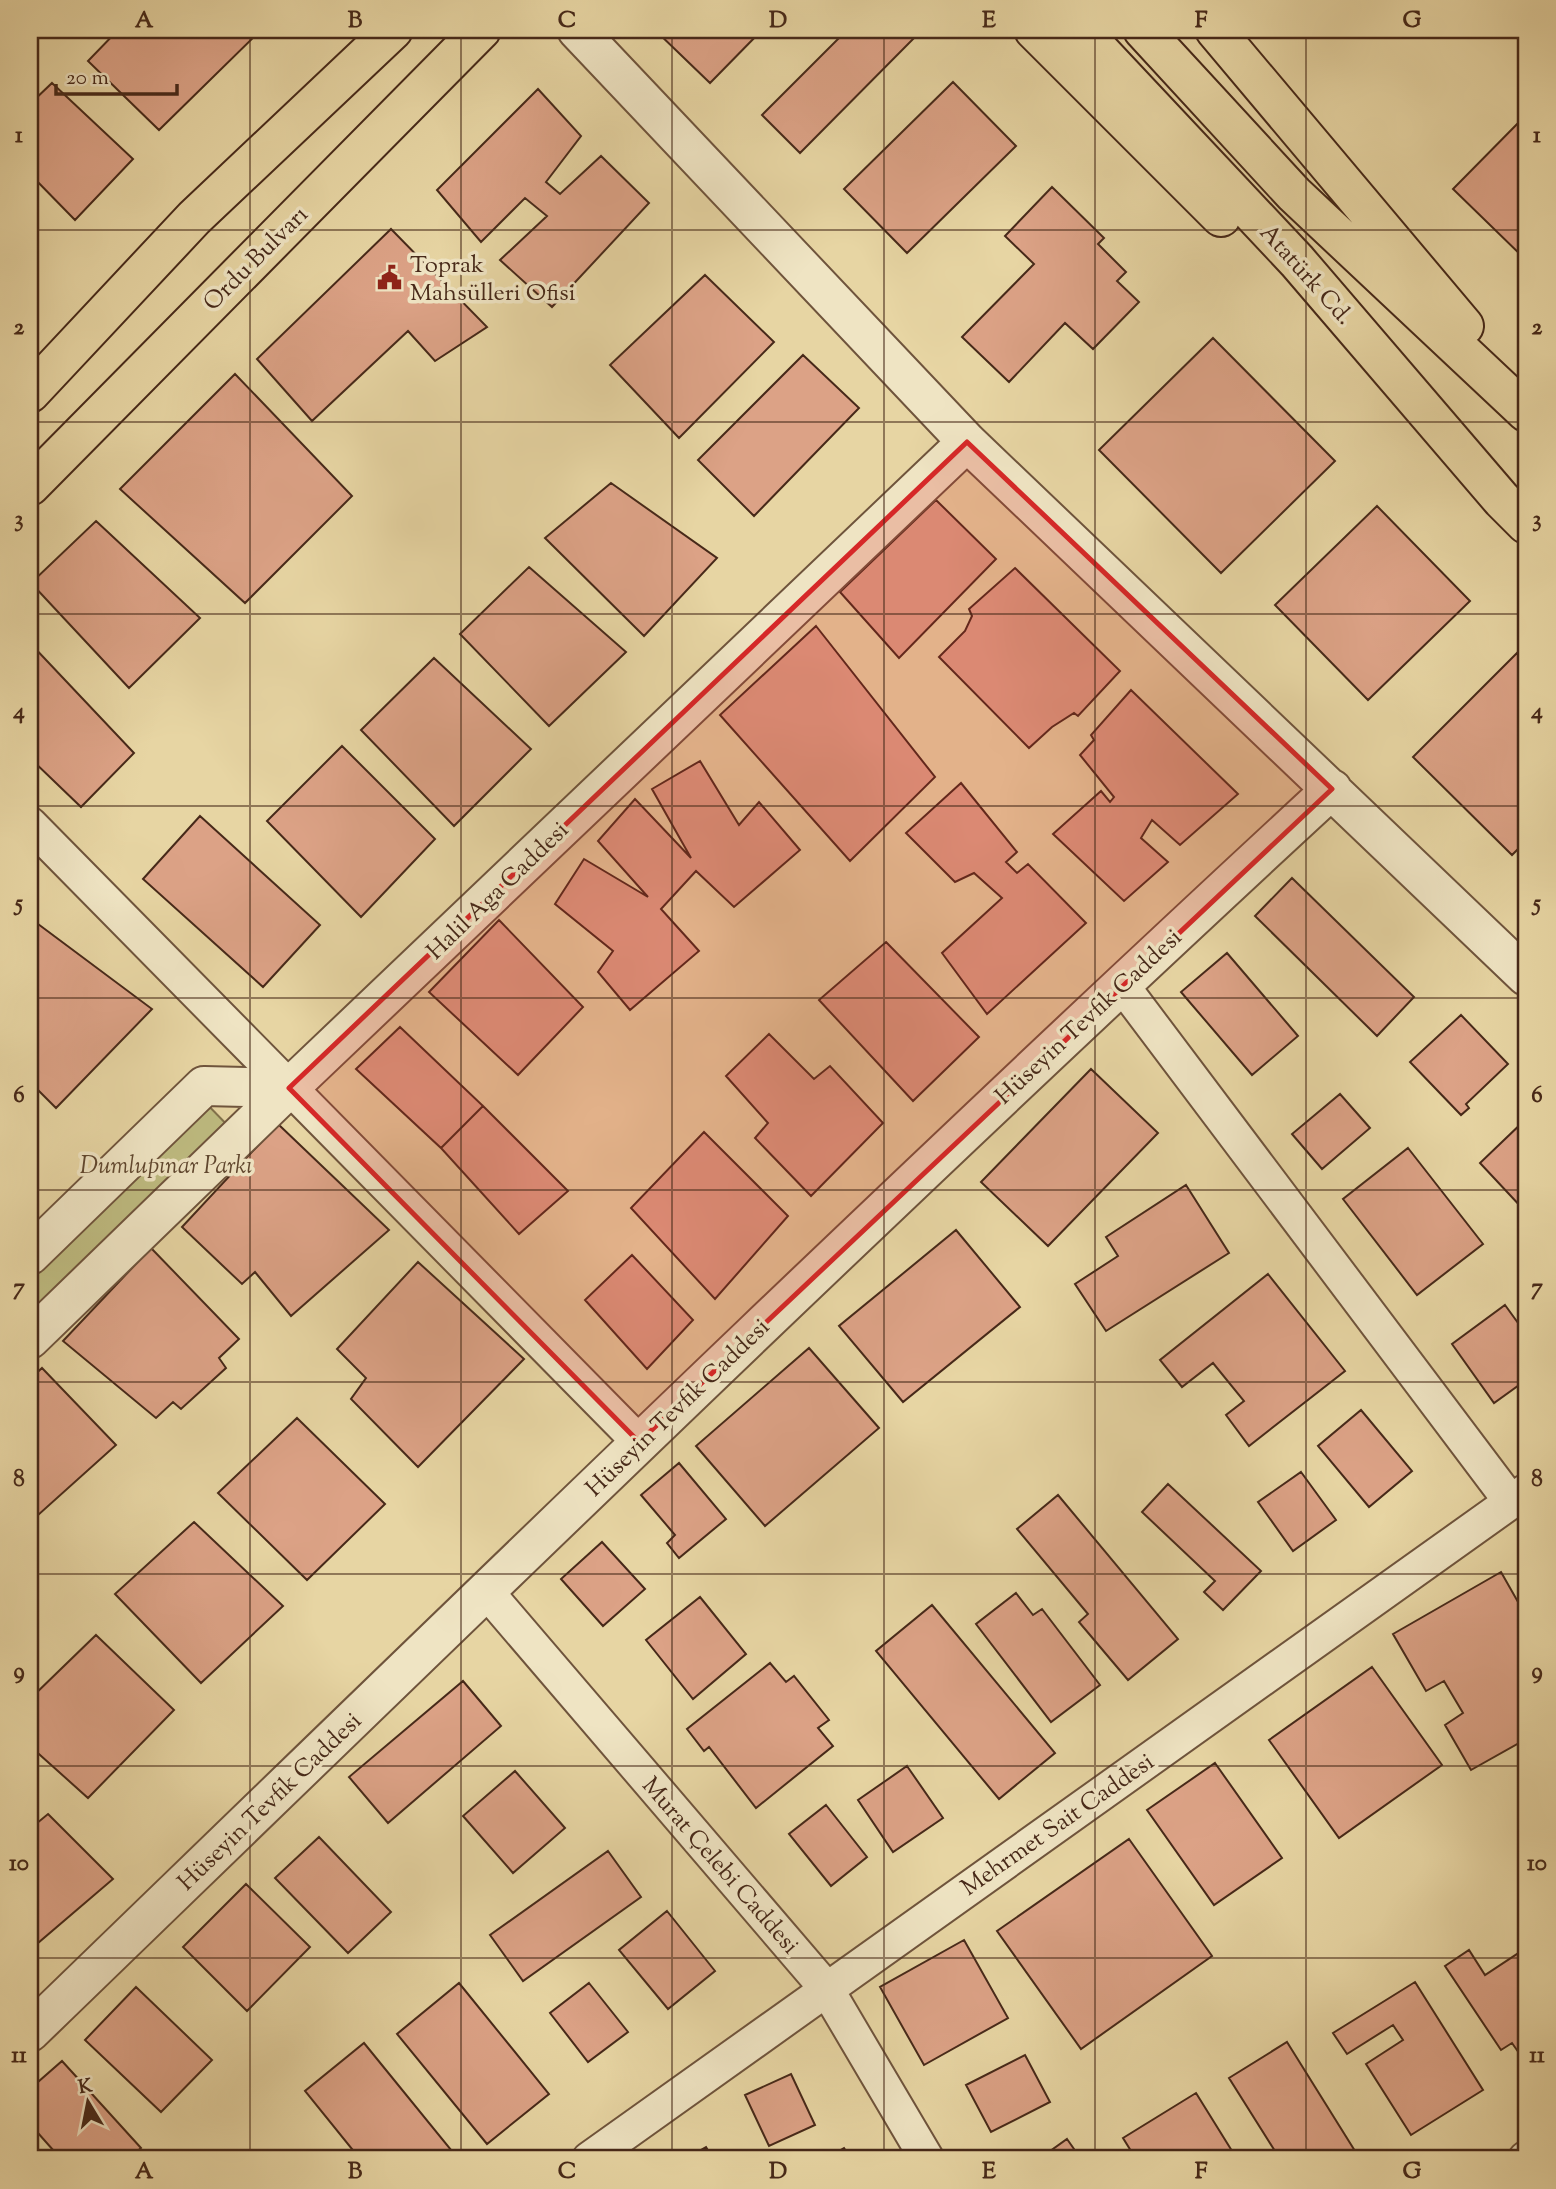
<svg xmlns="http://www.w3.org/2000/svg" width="1556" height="2189" viewBox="0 0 1556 2189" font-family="'Sorts Mill Goudy',serif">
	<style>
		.green { fill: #bebb80; stroke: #82724c; stroke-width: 2 }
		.building { fill: #dca286; stroke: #472919; stroke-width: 2 }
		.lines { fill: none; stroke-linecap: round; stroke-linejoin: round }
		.minor-casing { stroke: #6f543c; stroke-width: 37 }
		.tertiary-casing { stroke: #6f543c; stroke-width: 42 }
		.primary-casing { stroke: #472919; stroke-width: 42 }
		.minor { stroke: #efe4c3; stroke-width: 33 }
		.tertiary { stroke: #efe4c3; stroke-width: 38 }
		.primary { stroke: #e7d5a3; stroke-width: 38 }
		.marked { fill: #d62828; fill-opacity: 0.2; stroke: #d62828; stroke-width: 5; stroke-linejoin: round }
		.grid { fill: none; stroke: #472919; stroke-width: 2; stroke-opacity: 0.55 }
		.labels { text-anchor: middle; stroke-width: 7; stroke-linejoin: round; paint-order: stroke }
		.street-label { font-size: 24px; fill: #472919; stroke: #efe4c3 }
		.poi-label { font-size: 24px; fill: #472919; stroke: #efe4c3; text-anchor: start }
		.park-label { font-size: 24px; font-style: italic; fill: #5f462e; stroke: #efe4c3 }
		.neatline { fill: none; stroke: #472919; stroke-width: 2.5 }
		.grid-label { font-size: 23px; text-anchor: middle; font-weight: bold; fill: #472919 }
	</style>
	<rect width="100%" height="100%" fill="#e7d5a3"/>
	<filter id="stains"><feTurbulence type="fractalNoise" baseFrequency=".00286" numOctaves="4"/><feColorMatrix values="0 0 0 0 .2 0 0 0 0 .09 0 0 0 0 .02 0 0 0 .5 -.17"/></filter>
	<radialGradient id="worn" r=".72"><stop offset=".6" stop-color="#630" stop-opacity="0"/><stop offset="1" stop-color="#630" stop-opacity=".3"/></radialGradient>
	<!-- green -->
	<path class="green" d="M 196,1093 L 240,1138 L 30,1339 L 30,1255 Z"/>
	<!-- building -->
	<path class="building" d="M 118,30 L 261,30 L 159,130 L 88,61 Z
		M 655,30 L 762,30 L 710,83 Z
		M 847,30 L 922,30 L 800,153 L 762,115 Z
		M 953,82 L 1016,146 L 907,253 L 844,189 Z
		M 52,83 L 133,159 L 75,220 L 30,174 L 30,104 Z
		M 538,89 L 581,136 L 546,182 L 560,194 L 601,156 L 649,203 L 552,307 L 500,260 L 547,216 L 525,198 L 481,242 L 437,190 Z
		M 1526,115 L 1526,260 L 1453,189 Z
		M 1052,187 L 1104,238 L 1098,244 L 1126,272 L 1117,281 L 1139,302 L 1093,349 L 1065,323 L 1009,382 L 962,337 L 1034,264 L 1005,236 Z
		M 391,229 L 487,327 L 435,361 L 408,331 L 312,421 L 257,359 Z
		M 705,275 L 774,342 L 679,438 L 610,365 Z
		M 1213,338 L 1335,461 L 1221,573 L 1099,450 Z
		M 803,355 L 859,408 L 754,516 L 698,460 Z
		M 235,374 L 352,496 L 245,603 L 120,489 Z
		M 611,483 L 717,558 L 644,636 L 545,538 Z
		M 936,500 L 996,559 L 899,658 L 840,592 Z
		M 1377,506 L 1470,601 L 1368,700 L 1275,605 Z
		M 96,521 L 200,618 L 129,688 L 31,583 Z
		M 529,567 L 626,652 L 549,726 L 460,634 Z
		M 1015,568 L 1120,671 L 1078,716 L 1074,713 L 1052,727 L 1029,748 L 939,657 L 965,631 L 972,616 L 969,609 Z
		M 816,626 L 935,777 L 850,861 L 720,715 Z
		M 30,643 L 134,753 L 81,807 L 30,758 Z
		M 1517,653 L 1526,662 L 1526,841 L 1512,855 L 1413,757 Z
		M 434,658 L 531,749 L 454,826 L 361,730 Z
		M 1131,690 L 1238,794 L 1180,845 L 1152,820 L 1141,838 L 1168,862 L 1124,901 L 1053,834 L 1101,791 L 1110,802 L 1114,797 L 1080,755 L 1094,740 L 1091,735 Z
		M 342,746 L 435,839 L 361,917 L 267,821 Z
		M 700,761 L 739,825 L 759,802 L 800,850 L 734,907 L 696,871 L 661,909 L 699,951 L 630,1010 L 598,972 L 613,951 L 555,904 L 584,859 L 648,897 L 598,841 L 635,799 L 691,858 L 652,789 Z
		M 961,783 L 1017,852 L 1006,862 L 1017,873 L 1028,864 L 1086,923 L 987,1014 L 942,953 L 1002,898 L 974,873 L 955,882 L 906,833 Z
		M 200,816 L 320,925 L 263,987 L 143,879 Z
		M 1292,878 L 1414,997 L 1377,1036 L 1255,916 Z
		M 30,918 L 152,1009 L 56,1108 L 30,1082 Z
		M 499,920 L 583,1007 L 518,1075 L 429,992 Z
		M 886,942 L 979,1037 L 913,1101 L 819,1000 Z
		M 1227,953 L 1298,1036 L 1252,1075 L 1181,992 Z
		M 1461,1015 L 1508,1064 L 1466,1104 L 1469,1108 L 1461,1115 L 1410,1062 Z
		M 400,1027 L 483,1106 L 441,1148 L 356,1069 Z
		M 769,1034 L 814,1079 L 830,1066 L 883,1123 L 811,1196 L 755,1138 L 768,1123 L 726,1076 Z
		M 1091,1069 L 1158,1133 L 1048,1246 L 981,1182 Z
		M 1340,1094 L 1370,1128 L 1322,1169 L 1292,1134 Z
		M 483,1106 L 568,1191 L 519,1234 L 441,1148 Z
		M 1526,1119 L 1526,1206 L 1523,1209 L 1480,1163 Z
		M 278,1124 L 389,1230 L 291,1316 L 255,1272 L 242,1284 L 182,1227 Z
		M 704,1132 L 788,1216 L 715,1299 L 631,1208 Z
		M 1408,1148 L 1483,1244 L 1417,1295 L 1343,1199 Z
		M 1186,1185 L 1229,1253 L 1106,1331 L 1075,1284 L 1118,1256 L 1106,1237 Z
		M 956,1230 L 1020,1307 L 903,1402 L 839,1326 Z
		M 151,1248 L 239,1339 L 219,1358 L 226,1368 L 181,1409 L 173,1402 L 156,1418 L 63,1341 Z
		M 632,1255 L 693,1320 L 647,1369 L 585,1300 Z
		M 418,1262 L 524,1359 L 418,1467 L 351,1399 L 366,1378 L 337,1349 Z
		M 1268,1274 L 1345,1371 L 1249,1446 L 1226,1415 L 1244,1401 L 1213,1363 L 1182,1387 L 1160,1360 Z
		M 1505,1305 L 1526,1334 L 1526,1380 L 1494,1403 L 1452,1344 Z
		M 809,1348 L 879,1428 L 765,1526 L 696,1446 Z
		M 42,1368 L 116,1445 L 37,1516 L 30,1510 L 30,1379 Z
		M 1361,1410 L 1412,1471 L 1369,1507 L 1318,1446 Z
		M 297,1418 L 385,1504 L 307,1580 L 218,1493 Z
		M 679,1463 L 726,1519 L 679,1558 L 667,1543 L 675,1535 L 641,1495 Z
		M 1301,1472 L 1336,1520 L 1293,1551 L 1258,1502 Z
		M 1168,1484 L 1261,1571 L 1223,1610 L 1204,1592 L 1215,1581 L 1142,1512 Z
		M 1058,1495 L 1178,1639 L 1128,1680 L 1079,1622 L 1088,1614 L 1017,1529 Z
		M 194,1522 L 283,1606 L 201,1683 L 115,1594 Z
		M 602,1542 L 645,1589 L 603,1626 L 561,1579 Z
		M 1501,1572 L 1526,1616 L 1526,1739 L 1471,1770 L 1445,1725 L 1463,1713 L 1444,1681 L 1426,1691 L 1393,1634 Z
		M 1016,1593 L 1033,1615 L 1042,1609 L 1100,1685 L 1051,1722 L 976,1624 Z
		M 700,1597 L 746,1654 L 693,1699 L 646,1640 Z
		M 932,1605 L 1055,1753 L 999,1799 L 876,1651 Z
		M 96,1635 L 174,1710 L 88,1798 L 30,1746 L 30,1699 Z
		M 770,1663 L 786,1682 L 794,1676 L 829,1720 L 818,1728 L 833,1746 L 756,1808 L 709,1747 L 704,1751 L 687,1729 Z
		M 1372,1667 L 1442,1765 L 1339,1838 L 1269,1740 Z
		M 463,1681 L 501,1726 L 388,1823 L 349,1777 Z
		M 1215,1763 L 1282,1858 L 1214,1905 L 1147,1810 Z
		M 907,1766 L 943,1818 L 893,1852 L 858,1800 Z
		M 515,1771 L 565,1828 L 513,1873 L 463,1816 Z
		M 826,1805 L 867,1857 L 831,1886 L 789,1834 Z
		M 48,1814 L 113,1879 L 38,1943 L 30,1934 L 30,1818 L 36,1824 Z
		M 319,1837 L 391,1912 L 348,1953 L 275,1878 Z
		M 1129,1839 L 1212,1956 L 1081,2049 L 997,1931 Z
		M 608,1851 L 641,1897 L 523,1981 L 490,1935 Z
		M 246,1884 L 310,1947 L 247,2011 L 183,1947 Z
		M 667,1911 L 715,1971 L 668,2009 L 619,1950 Z
		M 964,1940 L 1008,2018 L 924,2065 L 880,1987 Z
		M 1526,1948 L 1526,2063 L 1512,2043 L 1501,2050 L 1445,1966 L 1469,1950 L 1485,1975 Z
		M 1415,1982 L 1483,2090 L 1411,2135 L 1366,2064 L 1403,2040 L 1393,2025 L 1347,2054 L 1333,2033 Z
		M 459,1983 L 549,2094 L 487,2144 L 397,2034 Z
		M 589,1983 L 628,2032 L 588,2062 L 550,2013 Z
		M 136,1987 L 212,2060 L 161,2112 L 85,2040 Z
		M 1287,2042 L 1360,2159 L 1280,2159 L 1229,2078 Z
		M 364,2043 L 456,2156 L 452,2159 L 360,2159 L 305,2091 Z
		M 1025,2055 L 1050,2102 L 991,2132 L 966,2085 Z
		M 62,2061 L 141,2148 L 128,2159 L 61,2159 L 30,2124 L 30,2089 Z
		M 791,2074 L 815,2125 L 769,2146 L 745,2095 Z
		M 1196,2093 L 1237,2159 L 1136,2159 L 1123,2138 Z
		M 1067,2139 L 1081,2159 L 1039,2159 Z
		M 706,2147 L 713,2159 L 685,2159 Z
		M 844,2148 L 851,2159 L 825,2159 Z"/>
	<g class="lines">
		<defs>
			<path id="minor" d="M 30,824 L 639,1442
				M 1121,984 L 1511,1502
				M 486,1591 L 826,1988 L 927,2159
				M 589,2159 L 1526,1491
				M 1525,2159 L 1526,2158"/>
			<path id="tertiary" d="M 577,30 L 967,442 L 1526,976
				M 30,1255 L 204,1086 L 289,1088
				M 30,1339 L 289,1088 L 967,442
				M 30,2032 C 461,1615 891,1196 1332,789"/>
			<path id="primary" d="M 1034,30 L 1221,217
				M 1080,30 L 1297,261 L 1502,500 L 1526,524
				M 1143,30 L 1294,194 L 1526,412
				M 1215,30 L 1464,326
				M 30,393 L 194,218 L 393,30
				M 30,486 L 481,30"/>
		</defs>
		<!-- minor casing -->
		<use href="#minor" class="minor-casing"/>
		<!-- tertiary casing -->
		<use href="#tertiary" class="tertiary-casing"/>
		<!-- primary casing -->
		<use href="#primary" class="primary-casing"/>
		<!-- minor -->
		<use href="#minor" class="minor"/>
		<!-- tertiary -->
		<use href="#tertiary" class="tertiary"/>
		<!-- primary -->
		<use href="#primary" class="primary"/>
	</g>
	<!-- marked area -->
	<path class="marked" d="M 967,442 L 1332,789 L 639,1442 L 289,1088 Z"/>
	<!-- grid -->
	<path class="grid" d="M 250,30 L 250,2159M 461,30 L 461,2159M 672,30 L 672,2159M 884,30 L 884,2159M 1095,30 L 1095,2159M 1306,30 L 1306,2159M 30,230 L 1526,230M 30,422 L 1526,422M 30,614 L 1526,614M 30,806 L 1526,806M 30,998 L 1526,998M 30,1190 L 1526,1190M 30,1382 L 1526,1382M 30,1574 L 1526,1574M 30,1766 L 1526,1766M 30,1958 L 1526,1958"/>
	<!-- icons -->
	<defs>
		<symbol id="civic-bare" viewBox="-9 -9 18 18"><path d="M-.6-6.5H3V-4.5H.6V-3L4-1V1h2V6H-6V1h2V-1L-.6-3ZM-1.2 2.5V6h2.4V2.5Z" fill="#8f2418" stroke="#efe4c3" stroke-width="2.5" paint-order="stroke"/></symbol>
	</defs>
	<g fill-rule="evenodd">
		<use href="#civic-bare" x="372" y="260" width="35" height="35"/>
	</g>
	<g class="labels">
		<!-- street labels -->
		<g class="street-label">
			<text transform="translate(255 258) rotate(-45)" y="8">Ordu Bulvarı</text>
			<text transform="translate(1307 274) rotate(48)" y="8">Atatürk Cd.</text>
			<text transform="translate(497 890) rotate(-44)" y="8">Halil Aga Caddesi</text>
			<text transform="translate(1088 1016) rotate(-43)" y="8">Hüseyin Tevfik Caddesi</text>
			<text transform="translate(677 1407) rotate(-44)" y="8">Hüseyin Tevfik Caddesi</text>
			<text transform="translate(269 1801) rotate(-44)" y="8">Hüseyin Tevfik Caddesi</text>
			<text transform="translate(1057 1824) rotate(-35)" y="8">Mehrmet Sait Caddesi</text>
			<text transform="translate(721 1865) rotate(49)" y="8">Murat Çelebi Caddesi</text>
		</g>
		<!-- poi labels -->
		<g class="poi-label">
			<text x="410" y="272">Toprak<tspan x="410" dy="28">Mahsülleri Ofisi</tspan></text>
		</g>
		<!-- park labels -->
		<g class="park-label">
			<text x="166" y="1173">Dumlupınar Parkı</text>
		</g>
	</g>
	<!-- margin -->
	<rect width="1556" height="2189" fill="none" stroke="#e7d5a3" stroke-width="77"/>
	<!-- north arrow -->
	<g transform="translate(88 2102) rotate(350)" stroke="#efe4c3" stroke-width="5" paint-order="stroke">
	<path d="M0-5L12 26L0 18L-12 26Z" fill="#472919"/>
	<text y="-10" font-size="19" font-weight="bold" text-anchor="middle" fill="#472919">K</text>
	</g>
	<!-- scale -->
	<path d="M56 84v10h121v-10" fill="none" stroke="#472919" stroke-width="3.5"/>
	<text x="66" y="84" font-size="21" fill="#472919" stroke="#efe4c3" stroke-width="5" paint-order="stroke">20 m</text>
	<rect x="38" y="38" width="1480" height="2112" class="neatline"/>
	<g class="grid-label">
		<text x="144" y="27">A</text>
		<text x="355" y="27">B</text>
		<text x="567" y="27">C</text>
		<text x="778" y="27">D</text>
		<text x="989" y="27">E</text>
		<text x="1201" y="27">F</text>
		<text x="1412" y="27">G</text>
		<text x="19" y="142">1</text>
		<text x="1537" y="142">1</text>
		<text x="19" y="334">2</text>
		<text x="1537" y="334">2</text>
		<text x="19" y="526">3</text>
		<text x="1537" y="526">3</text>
		<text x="19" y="718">4</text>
		<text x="1537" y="718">4</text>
		<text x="19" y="910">5</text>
		<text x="1537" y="910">5</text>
		<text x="19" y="1102">6</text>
		<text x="1537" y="1102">6</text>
		<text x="19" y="1294">7</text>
		<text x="1537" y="1294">7</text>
		<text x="19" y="1486">8</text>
		<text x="1537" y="1486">8</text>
		<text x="19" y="1678">9</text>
		<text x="1537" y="1678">9</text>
		<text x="19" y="1870">10</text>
		<text x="1537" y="1870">10</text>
		<text x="19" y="2062">11</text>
		<text x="1537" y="2062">11</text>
		<text x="144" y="2178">A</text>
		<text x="355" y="2178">B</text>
		<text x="567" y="2178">C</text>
		<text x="778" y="2178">D</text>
		<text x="989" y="2178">E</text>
		<text x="1201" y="2178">F</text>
		<text x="1412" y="2178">G</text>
	</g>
	<rect width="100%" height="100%" filter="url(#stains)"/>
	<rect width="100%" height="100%" fill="url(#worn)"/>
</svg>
